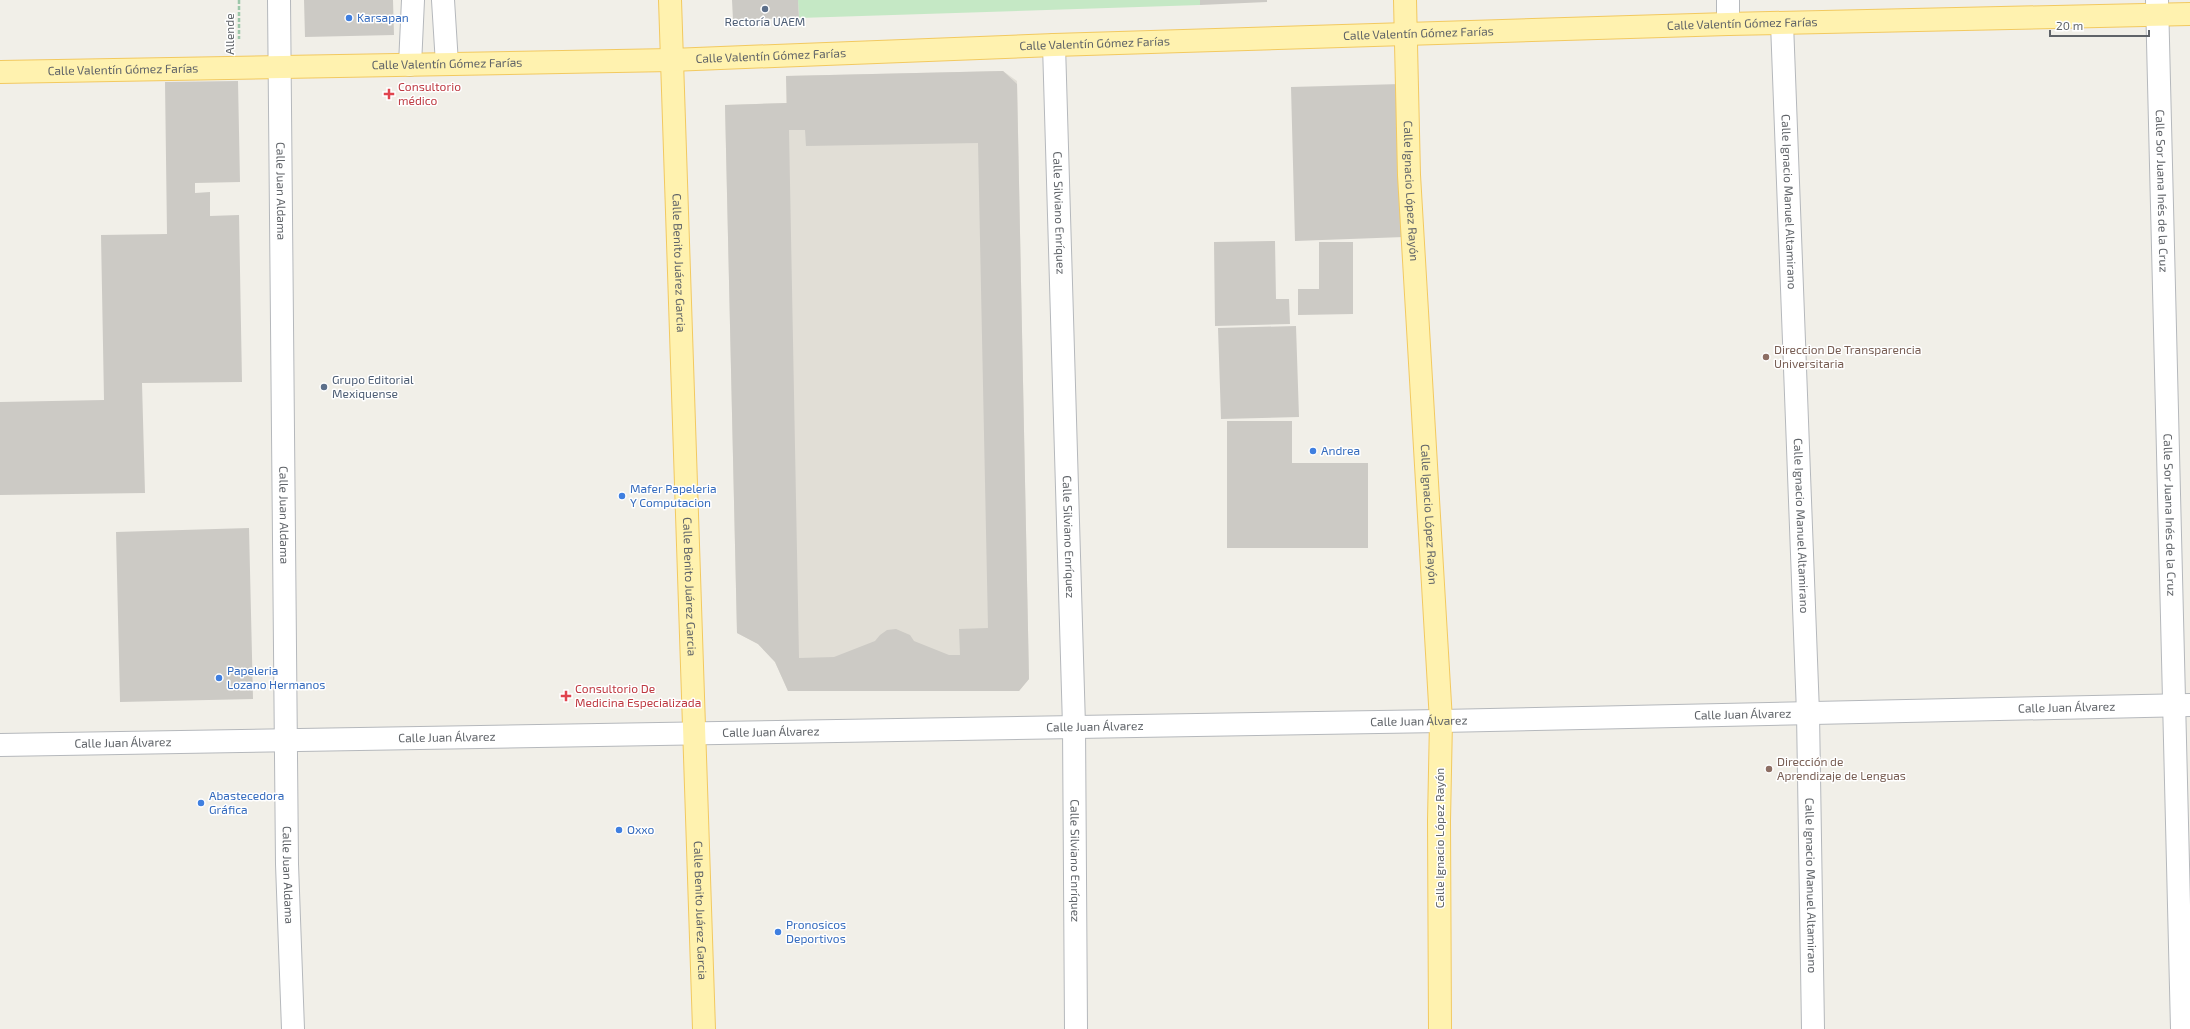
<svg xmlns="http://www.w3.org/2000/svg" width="2190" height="1029" viewBox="0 0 2190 1029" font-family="'Exo 2',sans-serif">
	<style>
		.education { fill: #e1ded6 }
		.green { fill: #c5e8c5 }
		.building { fill: #cccac5; fill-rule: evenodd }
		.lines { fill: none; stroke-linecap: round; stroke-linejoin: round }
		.minor-casing { stroke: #b5b8bc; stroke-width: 24 }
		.major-casing { stroke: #f2c960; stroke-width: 24 }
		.path { stroke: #9cc7a9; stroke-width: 2.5; stroke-dasharray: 4 2; stroke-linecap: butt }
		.minor { stroke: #fff; stroke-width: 22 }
		.major { stroke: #fff2af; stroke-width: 22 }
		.service-dot { fill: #5c6f8a; stroke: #fff; stroke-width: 1.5 }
		.shop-dot { fill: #3f7fe0; stroke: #fff; stroke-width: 1.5 }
		.health-dot { fill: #e0444e; stroke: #fff; stroke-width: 1.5 }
		.education-dot { fill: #8d6e63; stroke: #fff; stroke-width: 1.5 }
		.labels { text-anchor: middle; stroke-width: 3; stroke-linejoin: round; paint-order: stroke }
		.shop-label { font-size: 12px; fill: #366cbe; stroke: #fff; text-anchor: start }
		.service-label { font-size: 12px; fill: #4e5e75; stroke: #fff }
		.street-label { font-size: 12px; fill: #5f6368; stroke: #fff }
		.health-label { font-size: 12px; fill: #be3a42; stroke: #fff; text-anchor: start }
		.education-label { font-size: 12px; fill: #785e54; stroke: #fff; text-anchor: start }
	</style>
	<rect width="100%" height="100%" fill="#f1efe8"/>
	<!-- education -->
	<path class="education" d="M 1003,71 L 1017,81 L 1029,679 L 1019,691 L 788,691 L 775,662 L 758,644 L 737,633 L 725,105 L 786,103 L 786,76 Z"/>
	<!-- green -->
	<path class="green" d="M 798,0 L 1200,0 L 1200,5 L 799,18 Z"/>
	<!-- building -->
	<path class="building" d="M 304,0 L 393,0 L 394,35 L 305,37 Z
		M 732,0 L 798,0 L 799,18 L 733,20 Z
		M 1200,0 L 1267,0 L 1267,2 L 1200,5 Z
		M 1003,71 L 1017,84 L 1029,679 L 1019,691 L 788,691 L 775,662 L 758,644 L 737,633 L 725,105 L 787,103 L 786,76 ZM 789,130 L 805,130 L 806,146 L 978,143 L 988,628 L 959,629 L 960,655 L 949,655 L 914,641 L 910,635 L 896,629 L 887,630 L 880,635 L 875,641 L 834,657 L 799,658 Z
		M 238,81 L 240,182 L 195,183 L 195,193 L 210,192 L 210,216 L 239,215 L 242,382 L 142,383 L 145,493 L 0,495 L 0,402 L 104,400 L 101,235 L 167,234 L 165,82 Z
		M 1401,84 L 1404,237 L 1295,241 L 1291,87 Z
		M 1275,241 L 1276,299 L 1289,299 L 1290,324 L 1215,326 L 1214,242 Z
		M 1319,242 L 1353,242 L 1353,314 L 1298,315 L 1298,289 L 1319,289 Z
		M 1296,326 L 1299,417 L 1221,419 L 1218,328 Z
		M 1227,421 L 1292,421 L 1292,463 L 1368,463 L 1368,548 L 1227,548 Z
		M 249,528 L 253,699 L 120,702 L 116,532 Z"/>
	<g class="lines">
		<defs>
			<g id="minor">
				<path id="s1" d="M 279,0 L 287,864 L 293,1029"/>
				<path d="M 443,0 L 447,64"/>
				<path d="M 1728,0 L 1728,24"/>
				<path id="s2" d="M 2157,0 L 2182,1029"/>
				<path id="s3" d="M 1782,23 L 1808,713 L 1813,1029"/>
				<path id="s4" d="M 1054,45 L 1074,726 L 1076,1029"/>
				<path d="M 410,65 L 413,0"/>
				<path id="s5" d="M 0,745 L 1441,721 L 2190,705"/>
			</g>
			<g id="major">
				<path id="s6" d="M 670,0 L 704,1029"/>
				<path id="s7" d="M 1405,0 L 1409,175 L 1441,721 L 1439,821 L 1440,1029"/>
				<path id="s8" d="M 0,72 L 671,60 L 1054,45 L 1728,24 L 2190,14"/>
			</g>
		</defs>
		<!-- minor casing -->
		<use href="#minor" class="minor-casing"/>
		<!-- major casing -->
		<use href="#major" class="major-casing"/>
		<!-- path -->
		<path class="path" d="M 239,0 L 239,39"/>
		<!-- minor -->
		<use href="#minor" class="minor"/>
		<!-- major -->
		<use href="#major" class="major"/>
	</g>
	<!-- markers -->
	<g class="service-dot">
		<circle cx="765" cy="9" r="4"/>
		<circle cx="324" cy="387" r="4"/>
	</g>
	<g class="shop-dot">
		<circle cx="349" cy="18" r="4"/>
		<circle cx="1313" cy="451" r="4"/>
		<circle cx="622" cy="496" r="4"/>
		<circle cx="219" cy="678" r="4"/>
		<circle cx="201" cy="803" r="4"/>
		<circle cx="619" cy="830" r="4"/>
		<circle cx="778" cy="932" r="4"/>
	</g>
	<g class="health-dot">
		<path d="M387 88h4v4h4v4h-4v4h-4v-4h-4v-4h4z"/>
		<path d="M564 690h4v4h4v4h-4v4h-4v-4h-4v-4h4z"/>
	</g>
	<g class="education-dot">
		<circle cx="1766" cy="357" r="4"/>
		<circle cx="1769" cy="769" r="4"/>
	</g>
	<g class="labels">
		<!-- shop labels -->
		<g class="shop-label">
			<text x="357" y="22">Karsapan</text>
			<text x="1321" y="455">Andrea</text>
			<text x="630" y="493">Mafer Papeleria<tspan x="630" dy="14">Y Computacion</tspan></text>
			<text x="227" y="675">Papeleria<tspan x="227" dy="14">Lozano Hermanos</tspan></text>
			<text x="209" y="800">Abastecedora<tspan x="209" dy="14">Gráfica</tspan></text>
			<text x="627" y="834">Oxxo</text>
			<text x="786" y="929">Pronosicos<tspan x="786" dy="14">Deportivos</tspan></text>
		</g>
		<!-- service labels -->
		<g class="service-label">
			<text x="765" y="26">Rectoría UAEM</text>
			<text x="332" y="384" text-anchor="start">Grupo Editorial<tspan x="332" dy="14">Mexiquense</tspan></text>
		</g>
		<!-- street labels -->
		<g class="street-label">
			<text dy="4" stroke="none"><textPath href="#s8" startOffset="1743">Calle Valentín Gómez Farías</textPath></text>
			<text transform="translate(230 34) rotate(-90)" y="4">Allende</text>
			<text dy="4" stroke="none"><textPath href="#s8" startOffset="1419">Calle Valentín Gómez Farías</textPath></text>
			<text dy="4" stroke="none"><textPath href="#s8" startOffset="1095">Calle Valentín Gómez Farías</textPath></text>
			<text dy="4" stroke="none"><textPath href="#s8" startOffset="771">Calle Valentín Gómez Farías</textPath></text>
			<text dy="4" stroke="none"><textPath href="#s8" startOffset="447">Calle Valentín Gómez Farías</textPath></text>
			<text dy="4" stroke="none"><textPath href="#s8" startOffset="123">Calle Valentín Gómez Farías</textPath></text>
			<text dy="4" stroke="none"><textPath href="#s1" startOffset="191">Calle Juan Aldama</textPath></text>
			<text dy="4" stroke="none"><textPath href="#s7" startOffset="191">Calle Ignacio López Rayón</textPath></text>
			<text dy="4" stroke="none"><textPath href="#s2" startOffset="191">Calle Sor Juana Inés de la Cruz</textPath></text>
			<text dy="4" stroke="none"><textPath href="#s3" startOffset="179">Calle Ignacio Manuel Altamirano</textPath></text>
			<text dy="4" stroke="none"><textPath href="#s4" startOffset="168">Calle Silviano Enríquez</textPath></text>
			<text dy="4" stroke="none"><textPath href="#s6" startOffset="263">Calle Benito Juárez Garcia</textPath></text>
			<text dy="4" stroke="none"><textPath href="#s7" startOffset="515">Calle Ignacio López Rayón</textPath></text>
			<text dy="4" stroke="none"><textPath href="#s2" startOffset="515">Calle Sor Juana Inés de la Cruz</textPath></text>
			<text dy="4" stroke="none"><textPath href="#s1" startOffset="515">Calle Juan Aldama</textPath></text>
			<text dy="4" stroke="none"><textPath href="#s3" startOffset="503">Calle Ignacio Manuel Altamirano</textPath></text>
			<text dy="4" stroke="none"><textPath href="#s4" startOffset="492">Calle Silviano Enríquez</textPath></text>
			<text dy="4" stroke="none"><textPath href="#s6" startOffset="587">Calle Benito Juárez Garcia</textPath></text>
			<text dy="4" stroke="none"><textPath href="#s5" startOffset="2067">Calle Juan Álvarez</textPath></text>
			<text dy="4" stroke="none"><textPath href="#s5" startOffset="1743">Calle Juan Álvarez</textPath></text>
			<text dy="4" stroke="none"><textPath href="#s5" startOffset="1419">Calle Juan Álvarez</textPath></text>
			<text dy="4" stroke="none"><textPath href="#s5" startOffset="1095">Calle Juan Álvarez</textPath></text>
			<text dy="4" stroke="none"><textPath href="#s5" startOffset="771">Calle Juan Álvarez</textPath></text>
			<text dy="4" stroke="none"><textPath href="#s5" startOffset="447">Calle Juan Álvarez</textPath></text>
			<text dy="4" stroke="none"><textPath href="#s5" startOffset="123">Calle Juan Álvarez</textPath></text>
			<text transform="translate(1440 838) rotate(-90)" y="4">Calle Ignacio López Rayón</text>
			<text dy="4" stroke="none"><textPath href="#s4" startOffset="816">Calle Silviano Enríquez</textPath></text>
			<text dy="4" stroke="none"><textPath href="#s1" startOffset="875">Calle Juan Aldama</textPath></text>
			<text dy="4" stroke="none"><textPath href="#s3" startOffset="863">Calle Ignacio Manuel Altamirano</textPath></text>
			<text dy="4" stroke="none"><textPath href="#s6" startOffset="911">Calle Benito Juárez Garcia</textPath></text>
		</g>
		<!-- health labels -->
		<g class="health-label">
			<text x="398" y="91">Consultorio<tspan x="398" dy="14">médico</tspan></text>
			<text x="575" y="693">Consultorio De<tspan x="575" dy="14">Medicina Especializada</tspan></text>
		</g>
		<!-- education labels -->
		<g class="education-label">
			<text x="1774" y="354">Direccion De Transparencia<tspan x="1774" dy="14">Universitaria</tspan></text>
			<text x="1777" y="766">Dirección de<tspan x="1777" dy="14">Aprendizaje de Lenguas</tspan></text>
		</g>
	</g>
	<!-- scale -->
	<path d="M2050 30v6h99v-6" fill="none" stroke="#5f6368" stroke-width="2"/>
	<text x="2056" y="30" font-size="12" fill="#5f6368" stroke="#ffffff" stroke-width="3" paint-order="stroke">20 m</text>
</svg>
